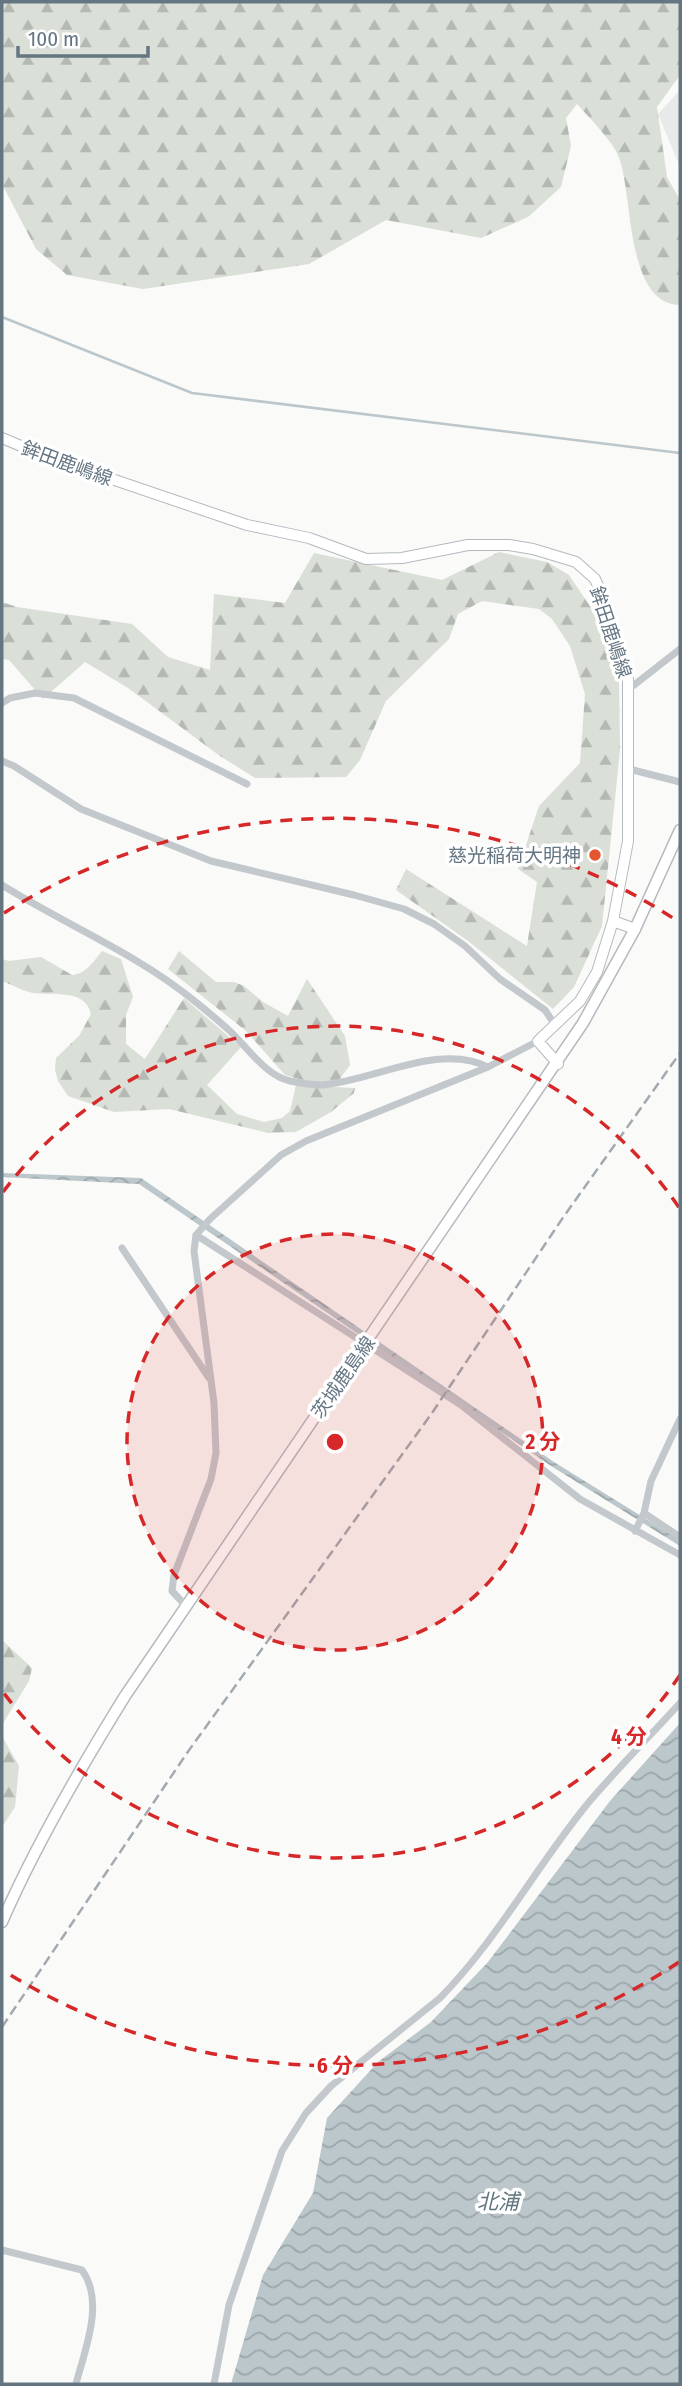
<svg xmlns="http://www.w3.org/2000/svg" width="682" height="2386" viewBox="0 0 682 2386" font-family="'Fira Sans Condensed','Noto Sans JP',sans-serif">
	<style>
		.built { fill: #e8e9e9 }
		.forest { fill: url(#forest-firs) }
		.water { fill: url(#water-waves) }
		.lines { fill: none; stroke-linecap: round; stroke-linejoin: round }
		.stream { stroke: #bbc7cb; stroke-width: 2.5 }
		.secondary-casing { stroke: #b3babf; stroke-width: 12 }
		.primary-casing { stroke: #b5babe; stroke-width: 13 }
		.street { stroke: #c3c8cc; stroke-width: 7 }
		.secondary { stroke: #fff; stroke-width: 10 }
		.primary { stroke: #fff; stroke-width: 10 }
		.rail { stroke: #a2aab0; stroke-width: 2.5; stroke-dasharray: 10 5; stroke-linecap: butt }
		.ring { fill: none; stroke: #d62828; stroke-width: 3.5; stroke-dasharray: 12 9 }
		.poi-dot { fill: #e4572e; stroke: #fff; stroke-width: 2.5 }
		.labels { text-anchor: middle; stroke-width: 7; stroke-linejoin: round; paint-order: stroke }
		.street-label { font-size: 19px; fill: #657683; stroke: #fff }
		.poi-label { font-size: 19px; fill: #657683; stroke: #fff; text-anchor: end }
		.water-label { font-size: 21px; font-style: italic; fill: #60757c; stroke: #fff }
		.centre { fill: #d62828; stroke: #fff; stroke-width: 3.5 }
		.ring-label { font-size: 21px; text-anchor: middle; font-weight: bold; fill: #d62828; stroke: #fff; stroke-width: 7; stroke-linejoin: round; paint-order: stroke }
	</style>
	<defs>
		<pattern id="forest-firs" width="22" height="20" patternUnits="userSpaceOnUse" patternTransform="scale(1.75)"><rect width="22" height="20" fill="#dadfd7"/><path d="M5 1l3.5 6h-7zM16 11l3.5 6h-7z" fill="#b4b9b4"/></pattern>
		<pattern id="water-waves" width="16" height="10" patternUnits="userSpaceOnUse" patternTransform="scale(1.75)"><rect width="16" height="10" fill="#bbc7cb"/><path d="M0 5q4-4 8 0t8 0" fill="none" stroke="#9ca6aa"/></pattern>
	</defs>
	<rect width="100%" height="100%" fill="#fafaf8"/>
	<!-- built -->
	<path class="built" d="M 680,90 L 680,167 L 658,114 Z"/>
	<!-- forest -->
	<path class="forest" d="M 2,2 L 680,2 L 680,75 L 657,107 L 667,177 L 680,200 L 680,305 C 624,304 634,192 618,155 C 613,142 587,115 577,104 L 566,118 L 571,146 L 561,187 L 528,217 L 481,238 L 386,220 L 309,264 L 143,289 L 67,275 L 36,249 L 2,184 Z
		M 499,552 L 547,562 L 569,575 L 600,621 L 619,682 L 620,750 L 602,926 L 574,987 L 553,1009 L 468,941 L 396,890 L 406,869 L 527,946 L 537,882 L 518,869 L 539,806 L 580,763 L 585,694 L 570,646 L 552,619 L 539,609 L 482,601 L 458,614 L 449,639 L 386,701 L 360,760 L 346,777 L 255,778 L 220,756 L 128,688 L 85,662 L 43,699 L 9,660 L 2,659 L 2,602 L 17,607 L 132,624 L 168,657 L 210,670 L 214,594 L 285,603 L 314,553 L 442,580 Z
		M 102,951 L 121,959 L 133,997 L 126,1015 L 126,1044 L 145,1059 L 184,998 L 241,1047 L 207,1085 L 237,1114 L 264,1122 L 282,1118 L 290,1111 L 296,1085 L 355,1088 L 354,1093 L 331,1112 L 296,1132 L 268,1133 L 169,1109 L 114,1112 L 68,1096 L 58,1081 L 55,1070 L 56,1058 L 79,1036 L 91,1014 C 85,988 53,996 33,993 C 23,991 12,985 2,981 L 2,959 L 9,961 L 41,957 L 72,975 C 86,974 94,961 102,951 Z
		M 179,951 L 216,982 L 234,982 L 244,986 L 263,1002 L 288,1016 L 307,979 L 345,1036 L 350,1065 L 339,1080 L 316,1084 L 285,1075 L 246,1031 L 168,969 Z
		M 2,1640 L 32,1668 L 29,1681 L 2,1725 Z
		M 2,1736 L 19,1766 L 15,1807 L 2,1827 Z"/>
	<!-- water -->
	<path class="water" d="M 2,1173 L 141,1178 L 554,1462 L 680,1540 L 680,1546 L 551,1466 L 139,1184 L 2,1177 Z
		M 680,1723 L 680,2384 L 231,2384 L 263,2275 L 313,2193 L 327,2118 L 378,2062 L 431,2022 L 488,1962 L 610,1801 Z"/>
	<g class="lines">
		<!-- stream -->
		<path class="stream" d="M 2,317 L 192,393 L 680,453"/>
		<defs>
			<path id="secondary" d="M 2,438 L 50,458 L 247,525 L 309,538 L 366,559 L 402,558 L 468,545 L 509,545 L 533,549 L 576,562 L 595,579 L 609,610 L 628,679 L 628,841 L 613,921 L 597,972 L 580,1001 L 538,1041 L 558,1064
				M 613,921 L 635,929"/>
			<path id="primary" d="M 2,1922 C 35,1846 81,1767 125,1696 L 583,1023 L 635,929 L 680,830"/>
		</defs>
		<!-- secondary casing -->
		<use href="#secondary" class="secondary-casing"/>
		<!-- primary casing -->
		<use href="#primary" class="primary-casing"/>
		<!-- street -->
		<path class="street" d="M 629,689 L 680,649
			M 2,703 L 10,698 L 35,693 L 74,698 L 247,784
			M 2,761 L 14,766 L 81,809 L 211,861 L 354,895 L 404,909 L 434,924 L 465,946 L 500,979 L 545,1010 L 555,1025
			M 629,769 L 680,782
			M 2,885 C 66,925 138,954 197,1003 C 208,1012 219,1021 230,1031 C 247,1047 266,1076 290,1081 C 300,1083 312,1085 322,1085 C 374,1081 439,1042 488,1067
			M 196,1235 L 461,1405 L 580,1499 L 680,1555
			M 122,1248 L 209,1378
			M 644,1513 L 680,1537
			M 635,1531 L 644,1513 L 651,1481 L 680,1419
			M 186,1606 L 172,1591 L 174,1575 L 211,1479 L 216,1453 L 214,1403 L 194,1251 L 196,1235 L 210,1219 L 281,1155 L 306,1141 L 488,1067 L 538,1041
			M 2,2250 L 82,2270 C 105,2302 85,2349 76,2384
			M 214,2384 L 229,2305 L 282,2151 L 306,2113 L 331,2086 L 440,1998 C 498,1939 537,1865 589,1802 C 618,1768 650,1736 680,1703"/>
		<!-- secondary -->
		<use href="#secondary" class="secondary"/>
		<!-- primary -->
		<use href="#primary" class="primary"/>
		<!-- rail -->
		<path class="rail" d="M 2,2027 L 187,1753 L 432,1413 L 562,1219 L 680,1053"/>
	</g>
	<!-- distance rings -->
	<circle cx="335" cy="1442" r="208" fill="#d62828" fill-opacity=".12"/>
	<g class="ring">
		<circle cx="335" cy="1442" r="208"/>
		<path d="M680 1675A416 416 0 0 1 3 1692M3 1192A416 416 0 0 1 680 1209"/>
		<path d="M679 1962A624 624 0 0 1 4 1971M4 913A624 624 0 0 1 679 922"/>
	</g>
	<!-- markers -->
	<circle class="poi-dot" cx="595" cy="855" r="7"/>
	<g class="labels">
		<!-- street labels -->
		<g class="street-label">
			<text transform="translate(67 463) rotate(20)" y="7">鉾田鹿嶋線</text>
			<text transform="translate(611 632) rotate(72)" y="7">鉾田鹿嶋線</text>
			<text transform="translate(343 1377) rotate(-55)" y="7">茨城鹿島線</text>
		</g>
		<!-- poi labels -->
		<g class="poi-label">
			<text x="581" y="862">慈光稲荷大明神</text>
		</g>
		<!-- water labels -->
		<g class="water-label">
			<text x="498" y="2209">北浦</text>
		</g>
	</g>
	<circle cx="335" cy="1442" r="10" class="centre"/>
	<g class="ring-label">
		<text x="543" y="1449">2 分</text>
		<text x="629" y="1744">4 分</text>
		<text x="335" y="2073">6 分</text>
	</g>
	<!-- border -->
	<rect width="682" height="2386" fill="none" stroke="#657683" stroke-width="7"/>
	<!-- scale -->
	<path d="M18 46v10h130v-10" fill="none" stroke="#657683" stroke-width="3.5"/>
	<text x="28" y="46" font-size="21" fill="#657683" stroke="#ffffff" stroke-width="5" paint-order="stroke">100 m</text>
</svg>
